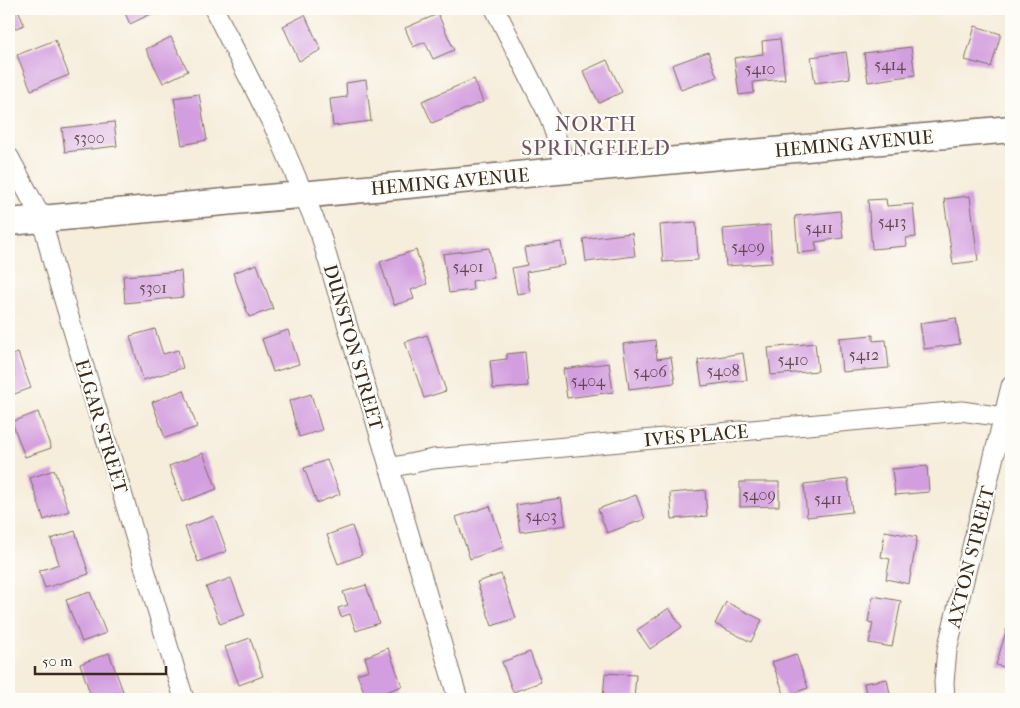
<svg xmlns="http://www.w3.org/2000/svg" width="1020" height="708" viewBox="0 0 1020 708" font-family="'IM FELL French Canon',serif">
	<style>
		.building { fill: #d39edf }
		.lines { fill: none; stroke-linecap: round; stroke-linejoin: round }
		.street-casing { stroke: #7c6e60; stroke-width: 21 }
		.secondary-casing { stroke: #7c6e60; stroke-width: 29 }
		.street { stroke: #fff; stroke-width: 19 }
		.secondary { stroke: #fff; stroke-width: 26 }
		.labels { text-anchor: middle; stroke-width: 4.5; stroke-linejoin: round; paint-order: stroke }
		.number-label { font-size: 16px; fill: #61474e }
		.street-label { font-size: 19px; fill: #3b2a1e; stroke: #fdfcf7 }
		.quarter-label { font-size: 21px; letter-spacing: 1px; fill: #705362; stroke: #fdfcf7 }
	</style>
	<rect width="100%" height="100%" fill="#fdfcf7"/>
	<filter id="ink" filterUnits="userSpaceOnUse"><feTurbulence type="fractalNoise" baseFrequency=".02" numOctaves="2"/><feDisplacementMap in="SourceGraphic" scale="10" xChannelSelector="R" yChannelSelector="G"/><feConvolveMatrix kernelMatrix="1 2 1 2 8 2 1 2 1" color-interpolation-filters="sRGB"/></filter>
	<filter id="wash" filterUnits="userSpaceOnUse"><feTurbulence type="fractalNoise" baseFrequency=".0096" numOctaves="4" result="noise"/><feDisplacementMap in="SourceGraphic" scale="20" xChannelSelector="R" yChannelSelector="G"/><feGaussianBlur stdDeviation="1.12" result="paint"/><feColorMatrix in="noise" values="0 0 0 0 0 0 0 0 0 0 0 0 0 0 0 0 0 1.4 0 .05"/><feComposite in="paint" operator="in"/></filter>
	<g filter="url(#wash)">
		<rect width="100%" height="100%" fill="#f6eddb"/>
		<g id="blocks">
			<!-- building -->
			<path class="building" d="M 9,9 L 18,9 L 24,25 L 9,31 Z
				M 123,9 L 154,9 L 155,12 L 130,24 Z
				M 438,14 L 454,50 L 433,59 L 425,42 L 413,47 L 405,28 Z
				M 305,15 L 321,50 L 299,61 L 283,26 Z
				M 975,26 L 1001,34 L 991,67 L 965,60 Z
				M 171,37 L 188,71 L 163,83 L 146,49 Z
				M 780,39 L 785,79 L 753,82 L 754,93 L 739,95 L 734,58 L 763,54 L 762,41 Z
				M 55,40 L 69,75 L 31,90 L 17,55 Z
				M 911,47 L 915,75 L 868,82 L 864,53 Z
				M 708,52 L 717,77 L 681,90 L 672,65 Z
				M 846,52 L 850,78 L 815,83 L 811,57 Z
				M 607,60 L 622,92 L 599,103 L 583,71 Z
				M 474,79 L 483,102 L 432,123 L 422,101 Z
				M 366,80 L 371,121 L 333,126 L 330,99 L 347,97 L 346,83 Z
				M 199,94 L 207,140 L 182,145 L 174,98 Z
				M 114,122 L 117,146 L 65,152 L 62,128 Z
				M 970,196 L 978,261 L 953,264 L 944,199 Z
				M 886,199 L 887,206 L 913,204 L 916,237 L 906,238 L 907,246 L 872,249 L 868,200 Z
				M 840,211 L 843,238 L 815,242 L 817,251 L 798,253 L 795,216 Z
				M 696,222 L 698,260 L 663,262 L 660,225 Z
				M 770,225 L 772,263 L 726,266 L 723,229 Z
				M 632,233 L 635,256 L 586,262 L 583,239 Z
				M 561,242 L 565,265 L 526,272 L 530,292 L 517,294 L 512,268 L 527,265 L 524,248 Z
				M 489,248 L 494,278 L 472,281 L 473,290 L 449,293 L 443,254 Z
				M 416,250 L 427,284 L 411,290 L 414,299 L 394,305 L 380,262 Z
				M 257,264 L 273,309 L 249,317 L 233,273 Z
				M 181,271 L 183,297 L 125,303 L 123,276 Z
				M 9,306 L 13,316 L 9,318 Z
				M 956,318 L 960,344 L 924,349 L 920,323 Z
				M 155,329 L 163,354 L 178,350 L 183,368 L 143,380 L 130,336 Z
				M 288,330 L 299,364 L 273,372 L 262,339 Z
				M 427,335 L 446,391 L 424,398 L 405,342 Z
				M 873,335 L 873,341 L 886,340 L 889,368 L 842,372 L 839,338 Z
				M 655,340 L 657,359 L 671,357 L 675,383 L 629,389 L 623,344 Z
				M 815,343 L 818,371 L 771,375 L 768,348 Z
				M 525,352 L 528,386 L 493,389 L 490,361 L 507,359 L 507,354 Z
				M 18,353 L 31,388 L 9,396 L 9,356 Z
				M 743,353 L 747,380 L 702,386 L 698,360 Z
				M 609,363 L 613,392 L 567,398 L 563,369 Z
				M 184,390 L 197,427 L 165,438 L 152,402 Z
				M 311,394 L 322,430 L 299,437 L 289,401 Z
				M 38,412 L 51,448 L 25,457 L 12,422 Z
				M 203,453 L 217,489 L 182,502 L 169,466 Z
				M 327,460 L 340,494 L 317,503 L 304,468 Z
				M 927,466 L 929,492 L 895,495 L 892,469 Z
				M 54,470 L 69,511 L 44,520 L 30,478 Z
				M 848,479 L 852,512 L 807,517 L 804,484 Z
				M 740,482 L 779,482 L 779,506 L 740,507 Z
				M 705,490 L 707,516 L 672,519 L 670,493 Z
				M 636,495 L 645,519 L 607,533 L 598,509 Z
				M 561,498 L 566,525 L 520,532 L 516,505 Z
				M 490,506 L 504,547 L 470,559 L 456,517 Z
				M 214,516 L 227,551 L 198,562 L 185,527 Z
				M 352,526 L 362,555 L 338,564 L 327,535 Z
				M 75,531 L 89,574 L 45,588 L 39,571 L 59,564 L 51,539 Z
				M 885,531 L 917,537 L 909,584 L 886,579 L 890,559 L 881,557 Z
				M 501,574 L 516,618 L 492,626 L 477,582 Z
				M 231,578 L 245,615 L 220,624 L 206,587 Z
				M 366,585 L 379,623 L 356,631 L 350,614 L 341,617 L 338,608 L 348,605 L 343,592 Z
				M 90,592 L 106,633 L 82,642 L 66,600 Z
				M 873,596 L 901,601 L 892,647 L 869,643 L 873,623 L 868,622 Z
				M 726,602 L 762,620 L 751,642 L 715,624 Z
				M 669,608 L 682,627 L 650,649 L 637,630 Z
				M 1007,628 L 1011,629 L 1011,669 L 996,665 Z
				M 250,638 L 263,676 L 239,685 L 225,647 Z
				M 388,648 L 402,686 L 367,699 L 357,674 L 369,670 L 365,657 Z
				M 530,652 L 541,682 L 513,692 L 502,662 Z
				M 109,653 L 124,694 L 111,699 L 92,699 L 80,664 Z
				M 796,654 L 808,688 L 785,696 L 772,662 Z
				M 605,673 L 636,675 L 634,699 L 603,699 Z
				M 887,679 L 891,699 L 867,699 L 864,683 Z"/>
		</g>
	</g>
	<g filter="url(#ink)">
		<use href="#blocks" fill-opacity="0" stroke="#7c6e60" stroke-width="1"/>
		<g class="lines">
			<defs>
				<path id="street" d="M 214,9 L 280,139 L 320,233 L 458,699
					M 495,9 L 549,116 L 567,170
					M 9,157 L 42,219 L 54,267 L 184,699
					M 389,468 L 433,459 L 961,411 L 1004,417
					M 945,699 L 944,682 L 947,650 L 1011,386"/>
				<path id="secondary" d="M 9,222 L 1011,129"/>
			</defs>
			<!-- street casing -->
			<use href="#street" class="street-casing"/>
			<!-- secondary casing -->
			<use href="#secondary" class="secondary-casing"/>
			<!-- street -->
			<use href="#street" class="street"/>
			<!-- secondary -->
			<use href="#secondary" class="secondary"/>
		</g>
	</g>
	<g class="labels">
		<!-- number labels -->
		<g class="number-label">
			<text x="890" y="70">5414</text>
			<text x="760" y="74">5410</text>
			<text x="89" y="143">5300</text>
			<text x="892" y="227">5413</text>
			<text x="819" y="233">5411</text>
			<text x="748" y="252">5409</text>
			<text x="468" y="272">5401</text>
			<text x="153" y="293">5301</text>
			<text x="864" y="360">5412</text>
			<text x="793" y="365">5410</text>
			<text x="723" y="376">5408</text>
			<text x="650" y="377">5406</text>
			<text x="588" y="386">5404</text>
			<text x="759" y="500">5409</text>
			<text x="828" y="504">5411</text>
			<text x="541" y="521">5403</text>
		</g>
		<!-- street labels -->
		<g class="street-label">
			<text transform="translate(854 143) rotate(-5)" y="7">HEMING AVENUE</text>
			<text transform="translate(450 181) rotate(-5)" y="7">HEMING AVENUE</text>
			<text transform="translate(354 347) rotate(74)" y="7">DUNSTON STREET</text>
			<text transform="translate(102 426) rotate(73)" y="7">ELGAR STREET</text>
			<text transform="translate(696 435) rotate(-5)" y="7">IVES PLACE</text>
			<text transform="translate(970 557) rotate(-76)" y="7">AXTON STREET</text>
		</g>
		<!-- quarter labels -->
		<g class="quarter-label">
			<text x="596" y="131">NORTH<tspan x="596" dy="24">SPRINGFIELD</tspan></text>
		</g>
	</g>
	<!-- margin -->
	<rect width="1020" height="708" fill="none" stroke="#fdfcf7" stroke-width="30"/>
	<!-- scale -->
	<path d="M35 666v8h131v-8" fill="none" stroke="#3b2a1e" stroke-width="2.5"/>
	<text x="42" y="666" font-size="15" fill="#3b2a1e" stroke="#fdfcf7" stroke-width="4" paint-order="stroke">50 m</text>
</svg>
